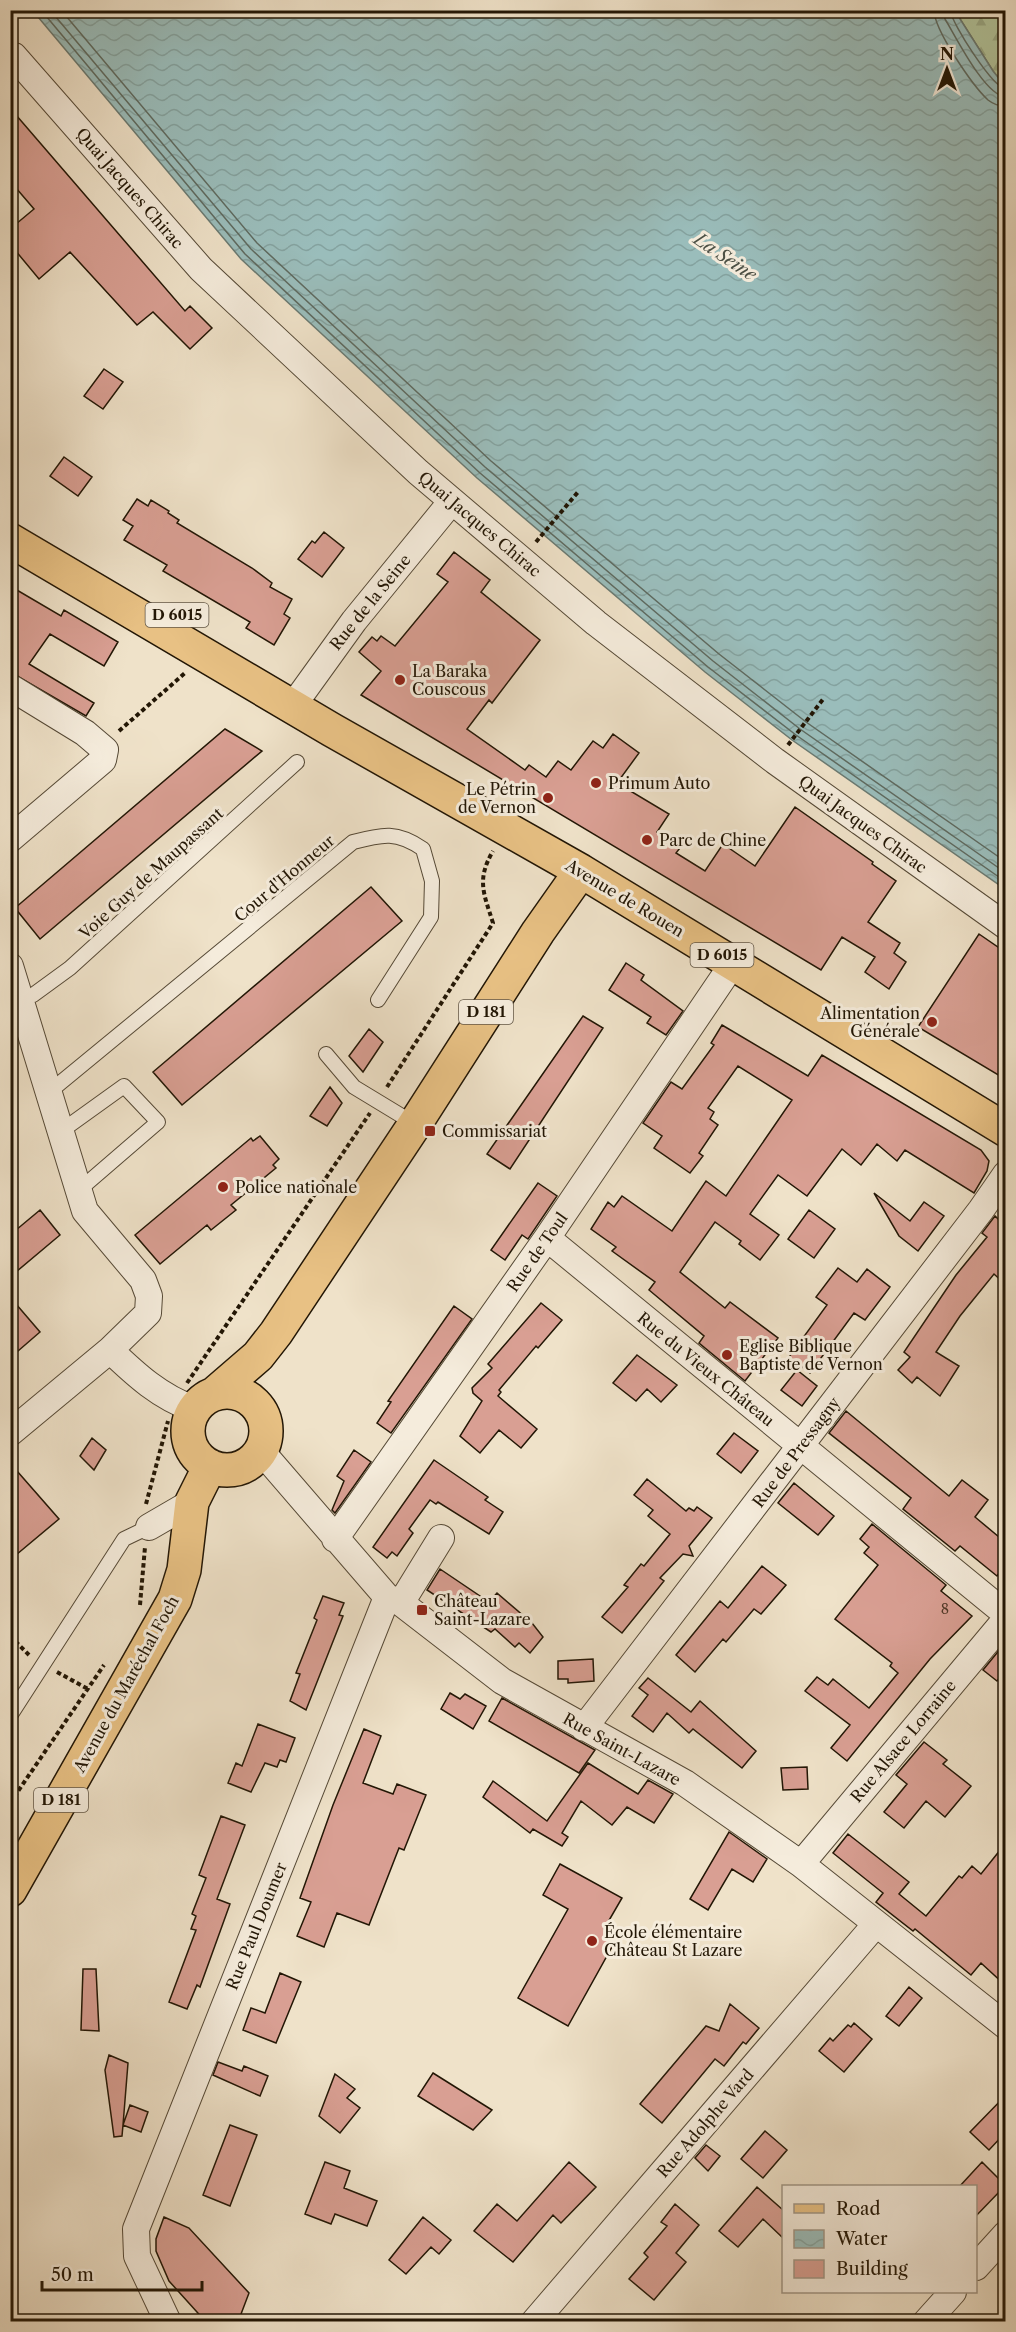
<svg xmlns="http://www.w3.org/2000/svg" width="1016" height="2332" viewBox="0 0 1016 2332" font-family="'Libre Caslon Text',serif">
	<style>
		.forest { fill: url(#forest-firs); stroke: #6a6d50; stroke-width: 1.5 }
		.water { fill: url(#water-waves); stroke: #6a7a72; stroke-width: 1.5 }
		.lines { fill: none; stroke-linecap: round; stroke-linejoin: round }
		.shore { stroke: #5e6a60; stroke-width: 1.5 }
		.building { fill: #d99f93; stroke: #221605; stroke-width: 1.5 }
		.lane-casing { stroke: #554936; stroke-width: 16 }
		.street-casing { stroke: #554936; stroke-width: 28 }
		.primary-casing { stroke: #221605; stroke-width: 36 }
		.path { stroke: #221605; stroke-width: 4; stroke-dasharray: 4.5 3; stroke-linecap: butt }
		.lane { stroke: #f5ecdc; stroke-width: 14 }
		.street { stroke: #f5ecdc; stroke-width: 26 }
		.primary { stroke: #e8c184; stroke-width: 33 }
		.poi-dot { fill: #8f2418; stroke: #f5ecdc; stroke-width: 2 }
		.labels { text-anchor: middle; stroke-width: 6; stroke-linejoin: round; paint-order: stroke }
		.number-label { font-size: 14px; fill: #503828 }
		.shield { fill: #f5ecdc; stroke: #615646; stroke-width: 1.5 }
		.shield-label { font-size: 15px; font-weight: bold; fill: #221605 }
		.street-label { font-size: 16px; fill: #221605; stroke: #f5ecdc }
		.poi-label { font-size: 16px; fill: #221605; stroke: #f5ecdc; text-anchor: start }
		.water-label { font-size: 18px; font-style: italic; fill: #4c5045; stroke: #f5ecdc }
	</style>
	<defs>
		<pattern id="forest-firs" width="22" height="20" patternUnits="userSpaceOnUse" patternTransform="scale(1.5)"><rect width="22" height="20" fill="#b2c49b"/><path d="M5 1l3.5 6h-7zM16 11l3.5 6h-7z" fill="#99a884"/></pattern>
		<pattern id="water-waves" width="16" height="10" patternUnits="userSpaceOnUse" patternTransform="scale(1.5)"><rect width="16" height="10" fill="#9abdbb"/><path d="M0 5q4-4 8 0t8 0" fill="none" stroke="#84a29f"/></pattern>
	</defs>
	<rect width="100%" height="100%" fill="#efe2c9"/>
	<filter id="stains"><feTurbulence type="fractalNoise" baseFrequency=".00333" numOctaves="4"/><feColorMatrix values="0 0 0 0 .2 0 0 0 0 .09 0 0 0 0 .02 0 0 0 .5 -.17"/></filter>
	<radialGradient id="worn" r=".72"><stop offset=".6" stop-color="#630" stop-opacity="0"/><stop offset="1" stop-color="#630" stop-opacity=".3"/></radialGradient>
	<!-- forest -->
	<path class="forest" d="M 955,11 L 1005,11 L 1005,86 L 993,71 Z"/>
	<!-- water -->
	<path class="water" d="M 33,11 L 955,11 L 993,71 L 1005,86 L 1005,889 L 792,740 L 705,672 L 477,478 L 241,259 Z"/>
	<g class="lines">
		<!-- shore -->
		<path class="shore" d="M 41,10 L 245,254 L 480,473 L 708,667 L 796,735 L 1006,882
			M 50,10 L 251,249 L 485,467 L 713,661 L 800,729 L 1006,873
			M 61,10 L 257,243 L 491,461 L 719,654 L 806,722 L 1006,862
			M 934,10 C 934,30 973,86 988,100 C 993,104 999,106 1006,106
			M 943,10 L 945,19 C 956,37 985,96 1006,97
			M 950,10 C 952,24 993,88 1006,89"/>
	</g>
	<!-- building -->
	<path class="building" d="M 10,108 L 185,311 L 190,306 L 212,328 L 190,349 L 153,312 L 137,325 L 70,252 L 39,279 L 10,244 L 10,229 L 34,209 L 10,181 Z
		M 104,369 L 123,382 L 103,409 L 84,396 Z
		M 64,457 L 92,477 L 78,496 L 50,476 Z
		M 137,499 L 148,506 L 151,500 L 169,511 L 168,513 L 179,520 L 177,523 L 252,568 L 272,583 L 270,587 L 292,599 L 284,614 L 290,618 L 274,645 L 246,628 L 250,622 L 163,571 L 167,565 L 124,540 L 133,526 L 123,520 Z
		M 324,532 L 344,548 L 322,577 L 298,559 L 312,541 L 315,543 Z
		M 454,552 L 490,580 L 481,592 L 540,640 L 492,703 L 489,700 L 467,729 L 525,770 L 529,765 L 546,777 L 558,761 L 571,770 L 593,741 L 603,748 L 613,734 L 639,753 L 617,783 L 669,814 L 657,832 L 680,848 L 676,853 L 705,871 L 723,844 L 755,866 L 795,807 L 873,862 L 872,864 L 896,881 L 868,922 L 900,943 L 894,953 L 906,962 L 889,989 L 865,972 L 875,957 L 842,937 L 821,970 L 361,695 L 381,671 L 359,652 L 372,637 L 377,641 L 381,636 L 395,646 L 448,582 L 437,574 Z
		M 10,586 L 61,616 L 64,610 L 118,642 L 104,666 L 50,634 L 29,664 L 94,703 L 86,716 L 10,672 Z
		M 225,729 L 262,751 L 40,939 L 15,908 Z
		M 371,887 L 402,921 L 182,1105 L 153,1072 Z
		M 979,934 L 1005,952 L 1005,1079 L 918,1027 Z
		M 626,963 L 644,975 L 641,980 L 683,1011 L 666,1035 L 647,1023 L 651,1017 L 609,990 Z
		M 583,1016 L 603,1028 L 510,1169 L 487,1154 Z
		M 722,1025 L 808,1076 L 822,1055 L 981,1150 L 989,1161 L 987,1171 L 974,1193 L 905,1150 L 897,1161 L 877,1144 L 861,1165 L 842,1149 L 807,1196 L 778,1175 L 750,1214 L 779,1235 L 760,1260 L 739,1244 L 741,1241 L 715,1222 L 680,1272 L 725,1308 L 730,1302 L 778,1338 L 745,1381 L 699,1343 L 704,1336 L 649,1290 L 655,1282 L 612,1251 L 616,1247 L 591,1229 L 608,1202 L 614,1207 L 622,1196 L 672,1231 L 706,1181 L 726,1196 L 792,1100 L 738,1066 L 708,1108 L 714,1112 L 710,1119 L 718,1125 L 699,1153 L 703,1156 L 690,1173 L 654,1148 L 662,1136 L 643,1123 L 671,1082 L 682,1089 L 714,1045 L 711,1043 Z
		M 369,1029 L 383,1042 L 363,1072 L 349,1056 Z
		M 330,1087 L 342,1103 L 327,1126 L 310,1116 Z
		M 260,1136 L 279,1159 L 273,1165 L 276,1168 L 231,1205 L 236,1210 L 211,1230 L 207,1225 L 160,1264 L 135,1235 L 251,1138 L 253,1141 Z
		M 538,1183 L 557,1196 L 528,1239 L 522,1235 L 505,1260 L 491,1250 Z
		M 874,1193 L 910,1221 L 924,1202 L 944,1216 L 918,1251 L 899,1236 Z
		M 40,1210 L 60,1235 L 10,1277 L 10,1235 Z
		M 809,1210 L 835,1229 L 814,1258 L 788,1239 Z
		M 1005,1215 L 1005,1284 L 994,1274 L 960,1316 L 936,1352 L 959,1366 L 940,1396 L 917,1377 L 912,1383 L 898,1370 L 910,1357 L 904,1352 L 956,1275 L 987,1237 L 982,1233 L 995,1216 L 1000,1221 Z
		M 838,1268 L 857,1282 L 867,1269 L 890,1287 L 865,1320 L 854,1313 L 810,1373 L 789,1357 L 827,1305 L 816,1297 Z
		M 10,1297 L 40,1332 L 18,1351 L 10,1342 Z
		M 541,1303 L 562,1320 L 538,1348 L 536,1346 L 499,1390 L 501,1392 L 498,1396 L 537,1429 L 521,1448 L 499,1430 L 480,1453 L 460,1436 L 482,1401 L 473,1393 L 472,1388 L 492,1368 L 488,1364 Z
		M 454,1306 L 472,1319 L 391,1433 L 377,1423 L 391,1402 L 388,1401 Z
		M 637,1355 L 677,1385 L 661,1402 L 647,1389 L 636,1401 L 613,1383 Z
		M 797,1370 L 817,1386 L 802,1406 L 781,1390 Z
		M 846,1411 L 949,1496 L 962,1480 L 988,1500 L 975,1517 L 1005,1542 L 1005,1565 L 997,1576 L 960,1546 L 955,1551 L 903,1509 L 911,1498 L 829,1433 Z
		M 734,1433 L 758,1451 L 741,1473 L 717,1454 Z
		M 92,1438 L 106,1450 L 94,1470 L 80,1456 Z
		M 354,1450 L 371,1462 L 335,1513 L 332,1510 L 344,1481 L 337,1476 Z
		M 434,1460 L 488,1497 L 485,1500 L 503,1512 L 489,1534 L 438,1502 L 436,1504 L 430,1500 L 409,1529 L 413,1533 L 397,1556 L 392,1552 L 387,1558 L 373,1547 Z
		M 10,1463 L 59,1519 L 10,1560 Z
		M 647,1479 L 686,1511 L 689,1508 L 694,1511 L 697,1507 L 712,1518 L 689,1546 L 693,1556 L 683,1554 L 660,1578 L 664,1581 L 622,1633 L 602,1617 L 628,1587 L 624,1585 L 641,1564 L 644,1566 L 670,1534 L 648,1516 L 653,1510 L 634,1495 Z
		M 794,1483 L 834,1516 L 818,1535 L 778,1503 Z
		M 872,1524 L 946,1585 L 941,1591 L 972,1616 L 930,1659 L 847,1761 L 831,1748 L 850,1725 L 805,1691 L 817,1677 L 828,1685 L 833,1679 L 869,1708 L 898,1673 L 890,1666 L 892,1663 L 835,1619 L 878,1565 L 864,1553 L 869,1547 L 860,1539 Z
		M 762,1566 L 786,1585 L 761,1614 L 754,1609 L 726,1642 L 723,1639 L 695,1672 L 676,1655 L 720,1601 L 728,1608 Z
		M 440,1569 L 489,1602 L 497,1593 L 532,1623 L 543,1637 L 530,1653 L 519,1643 L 515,1647 L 495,1629 L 491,1632 L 427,1590 Z
		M 323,1596 L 344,1603 L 339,1615 L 343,1616 L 306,1710 L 290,1701 L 300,1674 L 296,1673 L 317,1620 L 314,1618 Z
		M 1005,1643 L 1005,1671 L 997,1681 L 983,1670 Z
		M 593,1659 L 594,1681 L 568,1683 L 568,1679 L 558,1679 L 558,1661 Z
		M 648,1678 L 691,1712 L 700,1701 L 756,1751 L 742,1768 L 693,1729 L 689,1733 L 667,1713 L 653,1732 L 632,1716 L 648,1695 L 639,1688 Z
		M 450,1693 L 460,1699 L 465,1694 L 486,1706 L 473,1729 L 441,1709 Z
		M 502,1698 L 595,1750 L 579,1773 L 489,1721 Z
		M 258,1724 L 295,1738 L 286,1762 L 280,1760 L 277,1767 L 265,1763 L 251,1792 L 228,1783 L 236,1763 L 242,1766 Z
		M 364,1729 L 381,1736 L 363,1783 L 393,1794 L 397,1784 L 426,1795 L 404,1850 L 399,1848 L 369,1925 L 337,1913 L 324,1947 L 297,1936 L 311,1902 L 300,1898 L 333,1805 Z
		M 924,1742 L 947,1760 L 943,1764 L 971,1786 L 945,1817 L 926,1801 L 904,1828 L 884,1812 L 907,1784 L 896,1775 Z
		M 588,1763 L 638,1794 L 648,1780 L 673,1794 L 654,1823 L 627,1807 L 612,1825 L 581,1801 L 562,1833 L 568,1837 L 562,1846 L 533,1829 L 530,1833 L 483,1797 L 493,1781 L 547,1821 Z
		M 807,1767 L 808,1789 L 783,1790 L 781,1768 Z
		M 221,1816 L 245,1825 L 217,1899 L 230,1904 L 200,1987 L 197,1985 L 187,2009 L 169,2002 L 196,1930 L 191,1929 L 196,1916 L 192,1914 L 206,1878 L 199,1875 Z
		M 729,1832 L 767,1859 L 753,1882 L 732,1869 L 708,1910 L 690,1899 Z
		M 848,1834 L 909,1882 L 899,1894 L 926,1916 L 959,1876 L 962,1878 L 972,1866 L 981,1874 L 1005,1844 L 1005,1985 L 981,1963 L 971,1975 L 915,1929 L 913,1931 L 876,1902 L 883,1893 L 833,1853 Z
		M 560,1864 L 622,1898 L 604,1929 L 618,1936 L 568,2026 L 518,1998 L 568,1909 L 543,1895 Z
		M 83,1969 L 96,1969 L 99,2031 L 81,2030 Z
		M 280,1973 L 301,1982 L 276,2043 L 243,2030 L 251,2008 L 265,2013 Z
		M 909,1987 L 922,1998 L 899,2026 L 886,2016 Z
		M 730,2004 L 759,2028 L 746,2044 L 743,2042 L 724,2066 L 715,2059 L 662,2123 L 640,2104 L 706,2026 L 719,2031 Z
		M 854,2023 L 872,2039 L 844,2072 L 819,2051 L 830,2038 L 833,2041 L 848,2025 L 851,2027 Z
		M 109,2055 L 128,2063 L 123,2125 L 130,2105 L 148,2112 L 141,2132 L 123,2125 L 122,2136 L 114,2137 L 105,2070 Z
		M 218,2062 L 242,2071 L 244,2066 L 268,2076 L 260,2096 L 213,2075 Z
		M 433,2073 L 492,2110 L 473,2130 L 418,2096 Z
		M 335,2074 L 355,2089 L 347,2098 L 360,2108 L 340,2133 L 319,2116 Z
		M 1005,2096 L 1005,2133 L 989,2150 L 970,2132 Z
		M 230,2125 L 257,2135 L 230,2206 L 203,2195 Z
		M 765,2131 L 787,2150 L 763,2178 L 741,2159 Z
		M 706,2145 L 720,2156 L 708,2171 L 695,2158 Z
		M 325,2162 L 350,2171 L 344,2188 L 377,2201 L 367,2226 L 335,2214 L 331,2224 L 305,2214 Z
		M 569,2162 L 596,2187 L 561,2223 L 553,2215 L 513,2262 L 474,2231 L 497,2204 L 517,2221 Z
		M 982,2162 L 1002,2182 L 1002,2189 L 975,2217 L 975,2187 L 959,2187 Z
		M 757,2187 L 783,2210 L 783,2238 L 763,2219 L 738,2247 L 719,2231 Z
		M 675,2204 L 699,2225 L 676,2253 L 686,2262 L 654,2300 L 629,2279 L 648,2257 L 644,2253 L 667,2226 L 661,2222 Z
		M 164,2217 L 189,2228 L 249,2293 L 238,2322 L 206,2322 L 169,2281 L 156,2251 L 156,2239 Z
		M 423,2217 L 451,2240 L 439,2254 L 431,2247 L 406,2274 L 389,2260 Z"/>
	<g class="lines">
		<defs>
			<path id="lane" d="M 19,996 L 33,995 L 70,968 L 297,762
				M 326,1054 L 354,1087 L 415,1124
				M 48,1093 L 353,842 C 383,834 397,831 423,849 L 432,881 L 431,917 L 378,1000
				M 60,1132 L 124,1086 L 158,1122 L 78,1191
				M 10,1716 L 124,1539 L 149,1527"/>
			<path id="street" d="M 14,56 L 201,269 L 418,472 L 596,623 L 775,761 L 1006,926
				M 10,687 L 85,733 L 105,750 L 103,760 L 10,839
				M 292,707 L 354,621 L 452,501
				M 10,966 L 85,1211 L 143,1280 L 149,1296 L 148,1313 L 110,1350
				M 547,1238 L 1006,1614
				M 10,1433 L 110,1350 C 136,1375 160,1397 194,1409
				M 261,1451 L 387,1597 L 401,1603 L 502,1681 L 685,1783 L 801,1864 L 1006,2026
				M 149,1527 L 192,1502
				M 335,1539 L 547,1238 L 734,962
				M 401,1603 L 441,1538
				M 584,1728 L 981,1210 L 1006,1174
				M 801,1864 L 1006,1619
				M 976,2267 L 1006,2234
				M 168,2322 L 137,2256 L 136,2229 L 387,1597
				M 534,2322 L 876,1924
				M 926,2322 L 953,2292"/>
			<path id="primary" d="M 10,540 L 332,730 L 581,871 L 1006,1130
				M188 1431a39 39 0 1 1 78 0a39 39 0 1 1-78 0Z
				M 214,1394 L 258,1356 L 276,1333 L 415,1124 L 538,932 L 581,871
				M 10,1890 L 175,1599 L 184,1570 L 192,1502 L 210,1466"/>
		</defs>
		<!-- lane casing -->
		<use href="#lane" class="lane-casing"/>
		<!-- street casing -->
		<use href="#street" class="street-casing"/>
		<!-- primary casing -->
		<use href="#primary" class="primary-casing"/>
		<!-- path -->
		<path class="path" d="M 536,542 L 578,492
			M 119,731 L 185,673
			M 788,745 L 824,698
			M 387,1087 L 493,923 C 484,894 476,880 493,851
			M 187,1383 L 370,1113
			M 146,1504 L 168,1421
			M 140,1605 L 145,1547
			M 10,1636 L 29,1655
			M 57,1672 L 88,1689
			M 10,1803 L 104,1665"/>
		<!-- lane -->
		<use href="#lane" class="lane"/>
		<!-- street -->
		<use href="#street" class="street"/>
		<!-- primary -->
		<use href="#primary" class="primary"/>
	</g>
	<!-- markers -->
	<g class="poi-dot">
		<circle cx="400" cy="680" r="6"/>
		<circle cx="596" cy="783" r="6"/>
		<circle cx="548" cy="798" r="6"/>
		<circle cx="647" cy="840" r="6"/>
		<circle cx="932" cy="1022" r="6"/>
		<rect x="424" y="1125" width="12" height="12" rx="3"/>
		<circle cx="223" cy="1187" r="6"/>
		<circle cx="727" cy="1355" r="6"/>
		<rect x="416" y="1604" width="12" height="12" rx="3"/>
		<circle cx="592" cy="1941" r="6"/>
	</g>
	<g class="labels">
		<!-- number labels -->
		<g class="number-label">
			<text x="945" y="1614">8</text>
		</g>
		<!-- shield labels -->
		<g class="shield">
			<rect x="145.5" y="603" width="63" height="24" rx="4.5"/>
			<rect x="690.5" y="943" width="63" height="24" rx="4.5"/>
			<rect x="459" y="1000" width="54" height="24" rx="4.5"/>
			<rect x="34" y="1788" width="54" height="24" rx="4.5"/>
		</g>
		<g class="shield-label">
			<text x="177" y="620">D 6015</text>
			<text x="722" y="960">D 6015</text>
			<text x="486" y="1017">D 181</text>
			<text x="61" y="1805">D 181</text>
		</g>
		<!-- street labels -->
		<g class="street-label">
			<text transform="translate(130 188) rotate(49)" y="6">Quai Jacques Chirac</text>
			<text transform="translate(480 524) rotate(40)" y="6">Quai Jacques Chirac</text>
			<text transform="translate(370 602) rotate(-51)" y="6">Rue de la Seine</text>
			<text transform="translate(863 824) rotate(36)" y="6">Quai Jacques Chirac</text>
			<text transform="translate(151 873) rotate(-42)" y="6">Voie Guy de Maupassant</text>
			<text transform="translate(284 878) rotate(-40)" y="6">Cour d'Honneur</text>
			<text transform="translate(625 898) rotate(31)" y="6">Avenue de Rouen</text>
			<text transform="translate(537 1252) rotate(-55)" y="6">Rue de Toul</text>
			<text transform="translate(706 1369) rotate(39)" y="6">Rue du Vieux Château</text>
			<text transform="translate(796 1452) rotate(-53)" y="6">Rue de Pressagny</text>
			<text transform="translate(126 1684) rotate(-61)" y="6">Avenue du Maréchal Foch</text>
			<text transform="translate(903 1741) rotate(-50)" y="6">Rue Alsace Lorraine</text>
			<text transform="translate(622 1749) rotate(29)" y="6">Rue Saint-Lazare</text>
			<text transform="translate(256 1926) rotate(-68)" y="6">Rue Paul Doumer</text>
			<text transform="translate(705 2123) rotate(-49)" y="6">Rue Adolphe Vard</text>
		</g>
		<!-- poi labels -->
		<g class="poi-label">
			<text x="412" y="677">La Baraka<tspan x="412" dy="18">Couscous</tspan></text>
			<text x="608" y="789">Primum Auto</text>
			<text x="536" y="795" text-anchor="end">Le Pétrin<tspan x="536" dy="18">de Vernon</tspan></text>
			<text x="659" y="846">Parc de Chine</text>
			<text x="920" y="1019" text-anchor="end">Alimentation<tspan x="920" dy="18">Générale</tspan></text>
			<text x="442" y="1137">Commissariat</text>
			<text x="235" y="1193">Police nationale</text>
			<text x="739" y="1352">Eglise Biblique<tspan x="739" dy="18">Baptiste de Vernon</tspan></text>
			<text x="434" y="1607">Château<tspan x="434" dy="18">Saint-Lazare</tspan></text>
			<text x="604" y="1938">École élémentaire<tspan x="604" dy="18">Château St Lazare</tspan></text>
		</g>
		<!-- water labels -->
		<g class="water-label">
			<text transform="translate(725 257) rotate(34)" y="6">La Seine</text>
		</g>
	</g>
	<!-- margin -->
	<rect width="1016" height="2332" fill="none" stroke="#efe2c9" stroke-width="36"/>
	<rect x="12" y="12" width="992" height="2308" fill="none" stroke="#221605" stroke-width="3"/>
	<rect x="18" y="18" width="980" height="2296" fill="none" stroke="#221605" stroke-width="1.5"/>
	<!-- legend -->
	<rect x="782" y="2185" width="195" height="108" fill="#f5ecdc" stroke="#a19686" stroke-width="1.5"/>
	<rect x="794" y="2204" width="30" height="9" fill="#e8c184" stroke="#a19686" stroke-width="1.5"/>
	<text x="836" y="2215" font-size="18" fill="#221605">Road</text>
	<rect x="794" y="2230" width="30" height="18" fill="url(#water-waves)" stroke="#a19686" stroke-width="1.5"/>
	<text x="836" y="2245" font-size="18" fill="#221605">Water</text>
	<rect x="794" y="2260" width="30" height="18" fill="#d99f93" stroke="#a19686" stroke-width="1.5"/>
	<text x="836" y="2275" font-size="18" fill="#221605">Building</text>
	<!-- north arrow -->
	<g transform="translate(947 69)" stroke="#f5ecdc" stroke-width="4.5" paint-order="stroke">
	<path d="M0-4.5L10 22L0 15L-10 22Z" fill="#221605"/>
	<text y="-9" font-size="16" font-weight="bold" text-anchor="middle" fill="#221605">N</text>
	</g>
	<!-- scale -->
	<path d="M42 2281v9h160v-9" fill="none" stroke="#221605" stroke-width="3"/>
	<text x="51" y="2281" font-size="18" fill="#221605" stroke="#f5ecdc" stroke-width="4.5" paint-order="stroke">50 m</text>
	<rect width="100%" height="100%" filter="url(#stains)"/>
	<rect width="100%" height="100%" fill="url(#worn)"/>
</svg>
